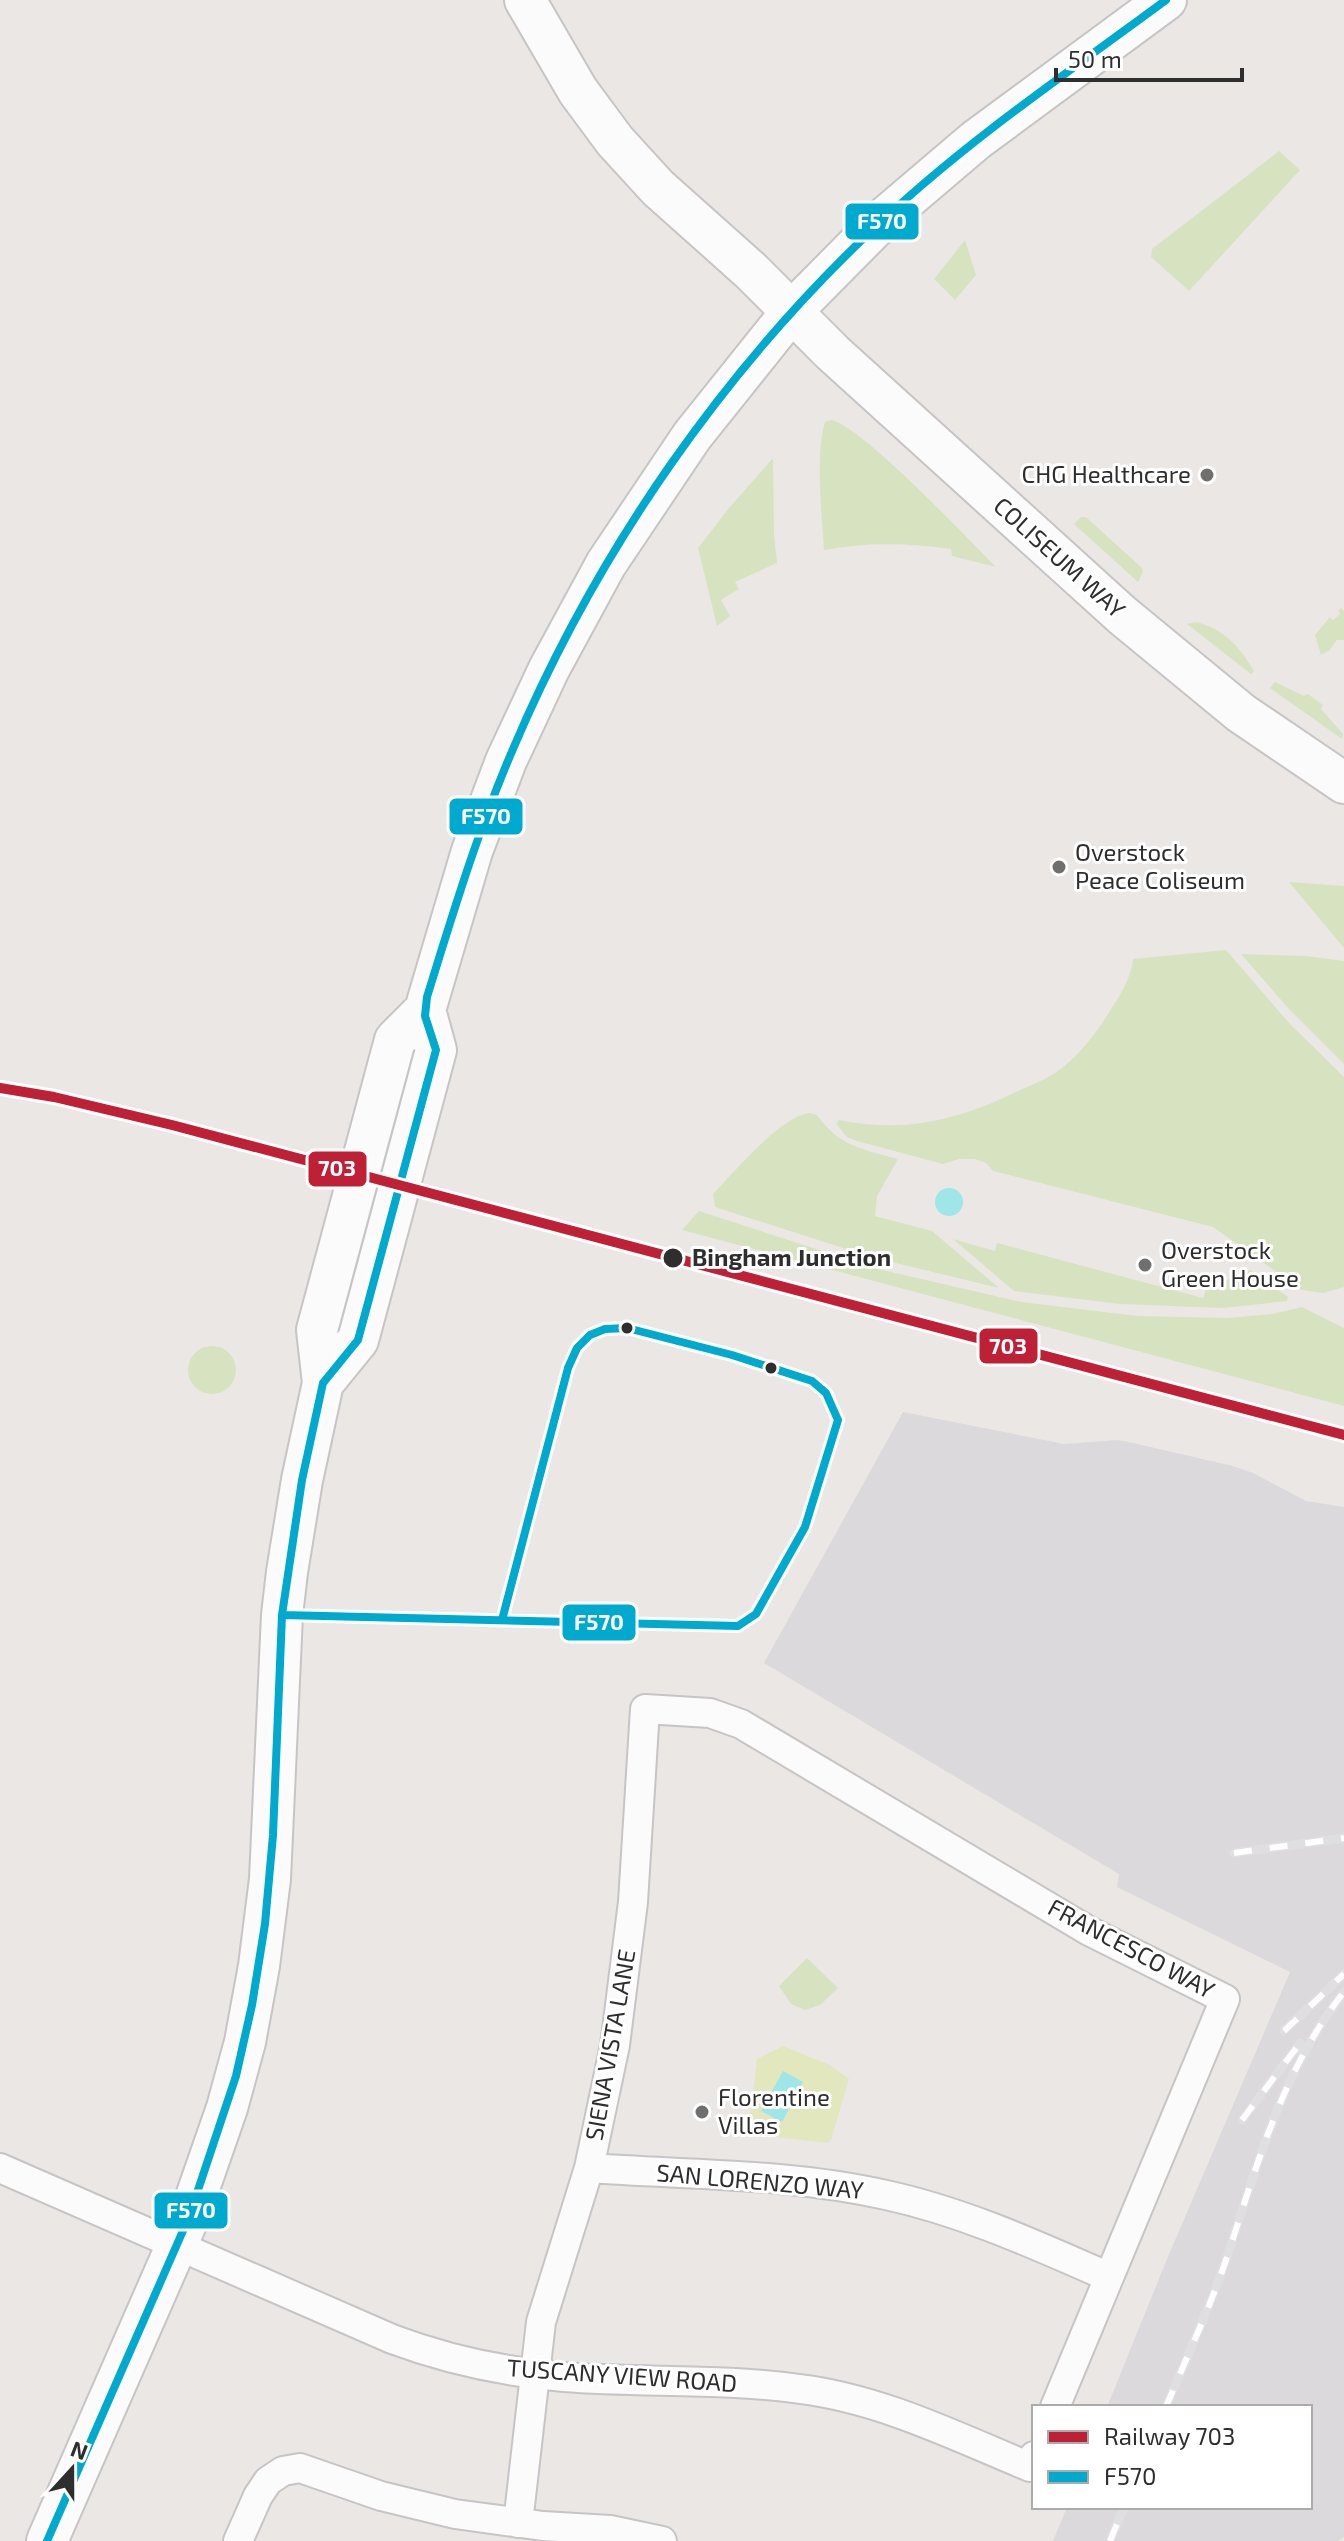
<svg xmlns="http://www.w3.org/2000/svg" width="1344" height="2541" viewBox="0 0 1344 2541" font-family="'Exo 2',sans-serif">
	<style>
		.industrial { fill: #dbd9db }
		.green { fill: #d7e3c0 }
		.pitch { fill: #e2e7be }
		.water { fill: #9ee6e7 }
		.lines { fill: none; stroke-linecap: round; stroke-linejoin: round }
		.street-casing { stroke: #c6c4c5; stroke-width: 32 }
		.secondary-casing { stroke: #c6c4c5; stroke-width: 44 }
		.street { stroke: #fcfbfb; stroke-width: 28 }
		.secondary { stroke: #fcfbfb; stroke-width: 40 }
		.rail-casing { stroke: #dfdfe1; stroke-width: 9 }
		.rail { stroke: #fff; stroke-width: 6; stroke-dasharray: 18; stroke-linecap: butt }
		.bus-1-casing { stroke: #fff; stroke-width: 14 }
		.bus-1 { stroke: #00a9ce; stroke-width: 8 }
		.rail-1-casing { stroke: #fff; stroke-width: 16 }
		.rail-1 { stroke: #be2036; stroke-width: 10 }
		.poi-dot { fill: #706f6e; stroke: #fff; stroke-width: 3 }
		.stop-dot { fill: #2e2e2e; stroke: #fff; stroke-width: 3 }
		.labels { text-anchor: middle; stroke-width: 6; stroke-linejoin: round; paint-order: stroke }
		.poi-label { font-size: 24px; fill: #2e2e2e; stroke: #fff; text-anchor: start }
		.street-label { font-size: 24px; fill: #2e2e2e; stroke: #fff }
		.stop-label { font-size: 24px; font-weight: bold; fill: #2e2e2e; stroke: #fff; text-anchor: start }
		.line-badge { stroke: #fff; stroke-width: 3 }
		.badge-label { font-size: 22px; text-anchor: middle; font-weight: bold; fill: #fff }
	</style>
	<rect width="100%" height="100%" fill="#ebe7e5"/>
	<!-- industrial -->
	<path class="industrial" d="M 903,1412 L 1064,1444 L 1118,1440 L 1133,1443 L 1233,1466 L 1253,1473 L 1306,1501 L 1344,1507 L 1344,2537 L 1338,2541 L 1053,2541 L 1067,2507 L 1310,2507 L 1310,2407 L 1107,2407 L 1167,2259 L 1290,1972 L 1117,1887 L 1119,1874 L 764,1663 Z"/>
	<!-- green -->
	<path class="green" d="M 1279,151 L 1300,170 L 1189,291 L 1151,257 L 1152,249 Z
		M 965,240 L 976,275 L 955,300 L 934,279 Z
		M 831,420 C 862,426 968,539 996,567 L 952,556 L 951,549 C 907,543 867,542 824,550 C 822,515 815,454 825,422 Z
		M 773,458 L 774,535 L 777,563 L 735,582 L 739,589 L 721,600 L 730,616 L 717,626 L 698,548 L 729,508 Z
		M 1081,517 L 1086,517 L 1142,568 L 1143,572 L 1138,582 L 1074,524 Z
		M 1341,608 L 1344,611 L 1344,640 L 1337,640 L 1329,651 L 1321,655 L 1315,635 L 1330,617 L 1333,620 L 1340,614 L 1338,611 Z
		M 1196,622 C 1224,629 1239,646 1254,671 L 1251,674 L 1187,624 Z
		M 1275,682 L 1304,696 L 1308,694 L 1323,705 L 1321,709 L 1343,734 L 1342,739 L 1270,688 Z
		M 1289,882 L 1344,886 L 1344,948 Z
		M 1226,950 L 1289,1023 L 1344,1077 L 1344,1287 L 1323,1293 L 1302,1290 L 1213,1227 L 993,1171 L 986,1163 L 975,1159 L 959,1159 L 943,1164 L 857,1141 L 847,1137 L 837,1125 L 838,1120 C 905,1133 956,1121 1016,1092 C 1028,1086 1043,1081 1055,1073 C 1076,1059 1095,1035 1108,1014 C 1119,997 1131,979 1133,959 Z
		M 1241,954 L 1306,956 L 1344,961 L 1344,1064 L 1288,1008 Z
		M 809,1113 L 817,1115 C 840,1147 862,1149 898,1159 L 877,1196 L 875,1216 L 932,1231 L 999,1288 L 871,1257 L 715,1207 L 713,1194 C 734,1172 780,1117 809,1113 Z
		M 699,1211 L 878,1269 L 1021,1302 L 1138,1316 L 1227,1318 L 1273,1314 L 1302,1307 L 1344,1328 L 1344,1406 L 682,1230 Z
		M 953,1239 L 995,1251 L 997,1243 L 1203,1298 L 1207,1286 L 1224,1291 L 1227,1280 L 1250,1270 L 1288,1297 L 1287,1301 L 1223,1308 L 1120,1304 L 1014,1291 Z
		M188 1370a24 24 0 1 1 48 0a24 24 0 1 1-48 0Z
		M 807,1958 L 838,1988 L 820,2005 L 805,2010 L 791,2004 L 779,1986 Z"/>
	<!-- pitch -->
	<path class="pitch" d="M 783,2046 L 830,2065 L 849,2079 L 831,2140 L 828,2143 L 748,2134 L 757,2059 Z"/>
	<!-- water -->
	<path class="water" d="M935 1202a14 14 0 1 1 28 0a14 14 0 1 1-28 0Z
		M 783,2071 L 803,2082 L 782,2122 L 761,2111 Z"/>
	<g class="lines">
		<defs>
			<path id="street" d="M 0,2168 L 392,2339 C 448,2360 505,2372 564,2377 C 643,2383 722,2378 800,2389 C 881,2399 955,2436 1030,2467 L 1034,2456
				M 589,2168 C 688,2175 789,2173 886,2195 C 964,2212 1036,2245 1109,2277
				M 518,2523 L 541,2322 L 589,2168 L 615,2045 L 633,1902 L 645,1709 L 710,1713 L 741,1724 L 1089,1931 L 1225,1999 L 1055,2407
				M 238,2541 L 258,2496 L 268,2481 L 283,2471 L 300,2468 L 381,2496 L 455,2514 L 543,2526 L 610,2530 L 662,2541"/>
			<path id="secondary" d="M 525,0 L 578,91 L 615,141 L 658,188 L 751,271 L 833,353 L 1122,615 L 1241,713 L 1344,783
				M 323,1383 L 358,1340 L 436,1050 L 425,1010
				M 47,2541 L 189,2217 L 227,2108 L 245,2042 L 259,1966 L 270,1879 L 282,1615 L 287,1572 L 302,1480 L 323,1383 L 317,1330 L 395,1040 L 425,1010 L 472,851 L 506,761 L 549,669 L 606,564 L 692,436 L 792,311 L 882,220 L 976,140 L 1166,0"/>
		</defs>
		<!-- street casing -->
		<use href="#street" class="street-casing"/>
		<!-- secondary casing -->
		<use href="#secondary" class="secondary-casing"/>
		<!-- street -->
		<use href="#street" class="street"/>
		<!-- secondary -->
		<use href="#secondary" class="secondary"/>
		<defs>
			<path id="rail" d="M 1234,1853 L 1344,1838
				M 1284,2031 L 1344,1974
				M 1242,2120 L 1300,2043
				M 1166,2407 C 1187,2356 1211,2306 1228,2254 C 1258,2162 1283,2069 1344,1992
				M 1110,2541 L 1124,2507"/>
		</defs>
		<!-- rail casing -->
		<use href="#rail" class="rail-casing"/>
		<!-- rail -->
		<use href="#rail" class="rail"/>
		<defs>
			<path id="bus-1" d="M 282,1615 L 738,1626 L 756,1614 L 805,1527 L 838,1420 L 826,1393 L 812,1381 L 732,1355 L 627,1328 L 605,1329 L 590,1335 L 577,1348 L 568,1368 L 502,1620
				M 47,2541 L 189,2217 L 236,2076 L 252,2005 L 265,1924 L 273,1835 L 282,1615 L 302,1480 L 323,1383 L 358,1340 L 436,1050 L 425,1016 L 427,997 C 453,913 478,830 513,749 C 597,551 725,366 884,219 C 971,138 1070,71 1166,0"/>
		</defs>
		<!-- bus-1 casing -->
		<use href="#bus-1" class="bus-1-casing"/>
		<!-- bus-1 -->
		<use href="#bus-1" class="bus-1"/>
		<defs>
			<path id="rail-1" d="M 0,1088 L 54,1097 L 172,1125 L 1344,1435"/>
		</defs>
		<!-- rail-1 casing -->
		<use href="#rail-1" class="rail-1-casing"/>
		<!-- rail-1 -->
		<use href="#rail-1" class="rail-1"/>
	</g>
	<!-- markers -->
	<g class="poi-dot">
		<circle cx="1207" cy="475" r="8"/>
		<circle cx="1059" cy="867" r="8"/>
		<circle cx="1145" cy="1265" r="8"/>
		<circle cx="702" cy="2112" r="8"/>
	</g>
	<g class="stop-dot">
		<circle cx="673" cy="1258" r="11"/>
		<circle cx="627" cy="1328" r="7"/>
		<circle cx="771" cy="1368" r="7"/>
	</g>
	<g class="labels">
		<!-- poi labels -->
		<g class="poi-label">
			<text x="1191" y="483" text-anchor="end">CHG Healthcare</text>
			<text x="1075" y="861">Overstock<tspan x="1075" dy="28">Peace Coliseum</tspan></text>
			<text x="1161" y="1259">Overstock<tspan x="1161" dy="28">Green House</tspan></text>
			<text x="718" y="2106">Florentine<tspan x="718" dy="28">Villas</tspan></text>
		</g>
		<!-- street labels -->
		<g class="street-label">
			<text transform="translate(1059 558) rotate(42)" y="8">COLISEUM WAY</text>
			<text transform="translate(1131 1949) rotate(28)" y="8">FRANCESCO WAY</text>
			<text transform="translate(611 2045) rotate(-80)" y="8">SIENA VISTA LANE</text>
			<text transform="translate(760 2182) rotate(5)" y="8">SAN LORENZO WAY</text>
			<text transform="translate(622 2376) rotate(4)" y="8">TUSCANY VIEW ROAD</text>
		</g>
		<!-- stop labels -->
		<g class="stop-label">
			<text x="692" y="1266">Bingham Junction</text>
		</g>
	</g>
	<g class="line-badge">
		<rect x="844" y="202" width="76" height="39" rx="8" fill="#00a9ce"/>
		<rect x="448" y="797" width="76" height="39" rx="8" fill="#00a9ce"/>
		<rect x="307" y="1150" width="61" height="38" rx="8" fill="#be2036"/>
		<rect x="978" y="1327" width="61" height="38" rx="8" fill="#be2036"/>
		<rect x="561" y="1603" width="76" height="39" rx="8" fill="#00a9ce"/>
		<rect x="153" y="2191" width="76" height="39" rx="8" fill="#00a9ce"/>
	</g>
	<g class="badge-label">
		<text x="882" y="229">F570</text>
		<text x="486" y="824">F570</text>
		<text x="337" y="1176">703</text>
		<text x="1008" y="1354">703</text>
		<text x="599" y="1630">F570</text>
		<text x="191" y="2218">F570</text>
	</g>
	<!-- legend -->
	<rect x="1032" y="2405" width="280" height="104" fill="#ffffff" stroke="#ababab" stroke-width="2"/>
	<rect x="1048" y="2431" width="40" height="12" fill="#be2036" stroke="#ababab" stroke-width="2"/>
	<text x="1104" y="2445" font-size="24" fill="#2e2e2e">Railway 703</text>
	<rect x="1048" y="2471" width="40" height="12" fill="#00a9ce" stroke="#ababab" stroke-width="2"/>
	<text x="1104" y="2485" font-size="24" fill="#2e2e2e">F570</text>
	<!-- north arrow -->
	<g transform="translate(72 2469) rotate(21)" stroke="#ffffff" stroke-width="6" paint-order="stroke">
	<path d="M0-6L14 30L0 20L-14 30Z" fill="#2e2e2e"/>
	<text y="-12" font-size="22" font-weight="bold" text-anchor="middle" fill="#2e2e2e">N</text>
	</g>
	<!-- scale -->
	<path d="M1056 68v12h186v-12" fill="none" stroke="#2e2e2e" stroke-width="4"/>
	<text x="1068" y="68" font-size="24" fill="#2e2e2e" stroke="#ffffff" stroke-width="6" paint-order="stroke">50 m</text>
</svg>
